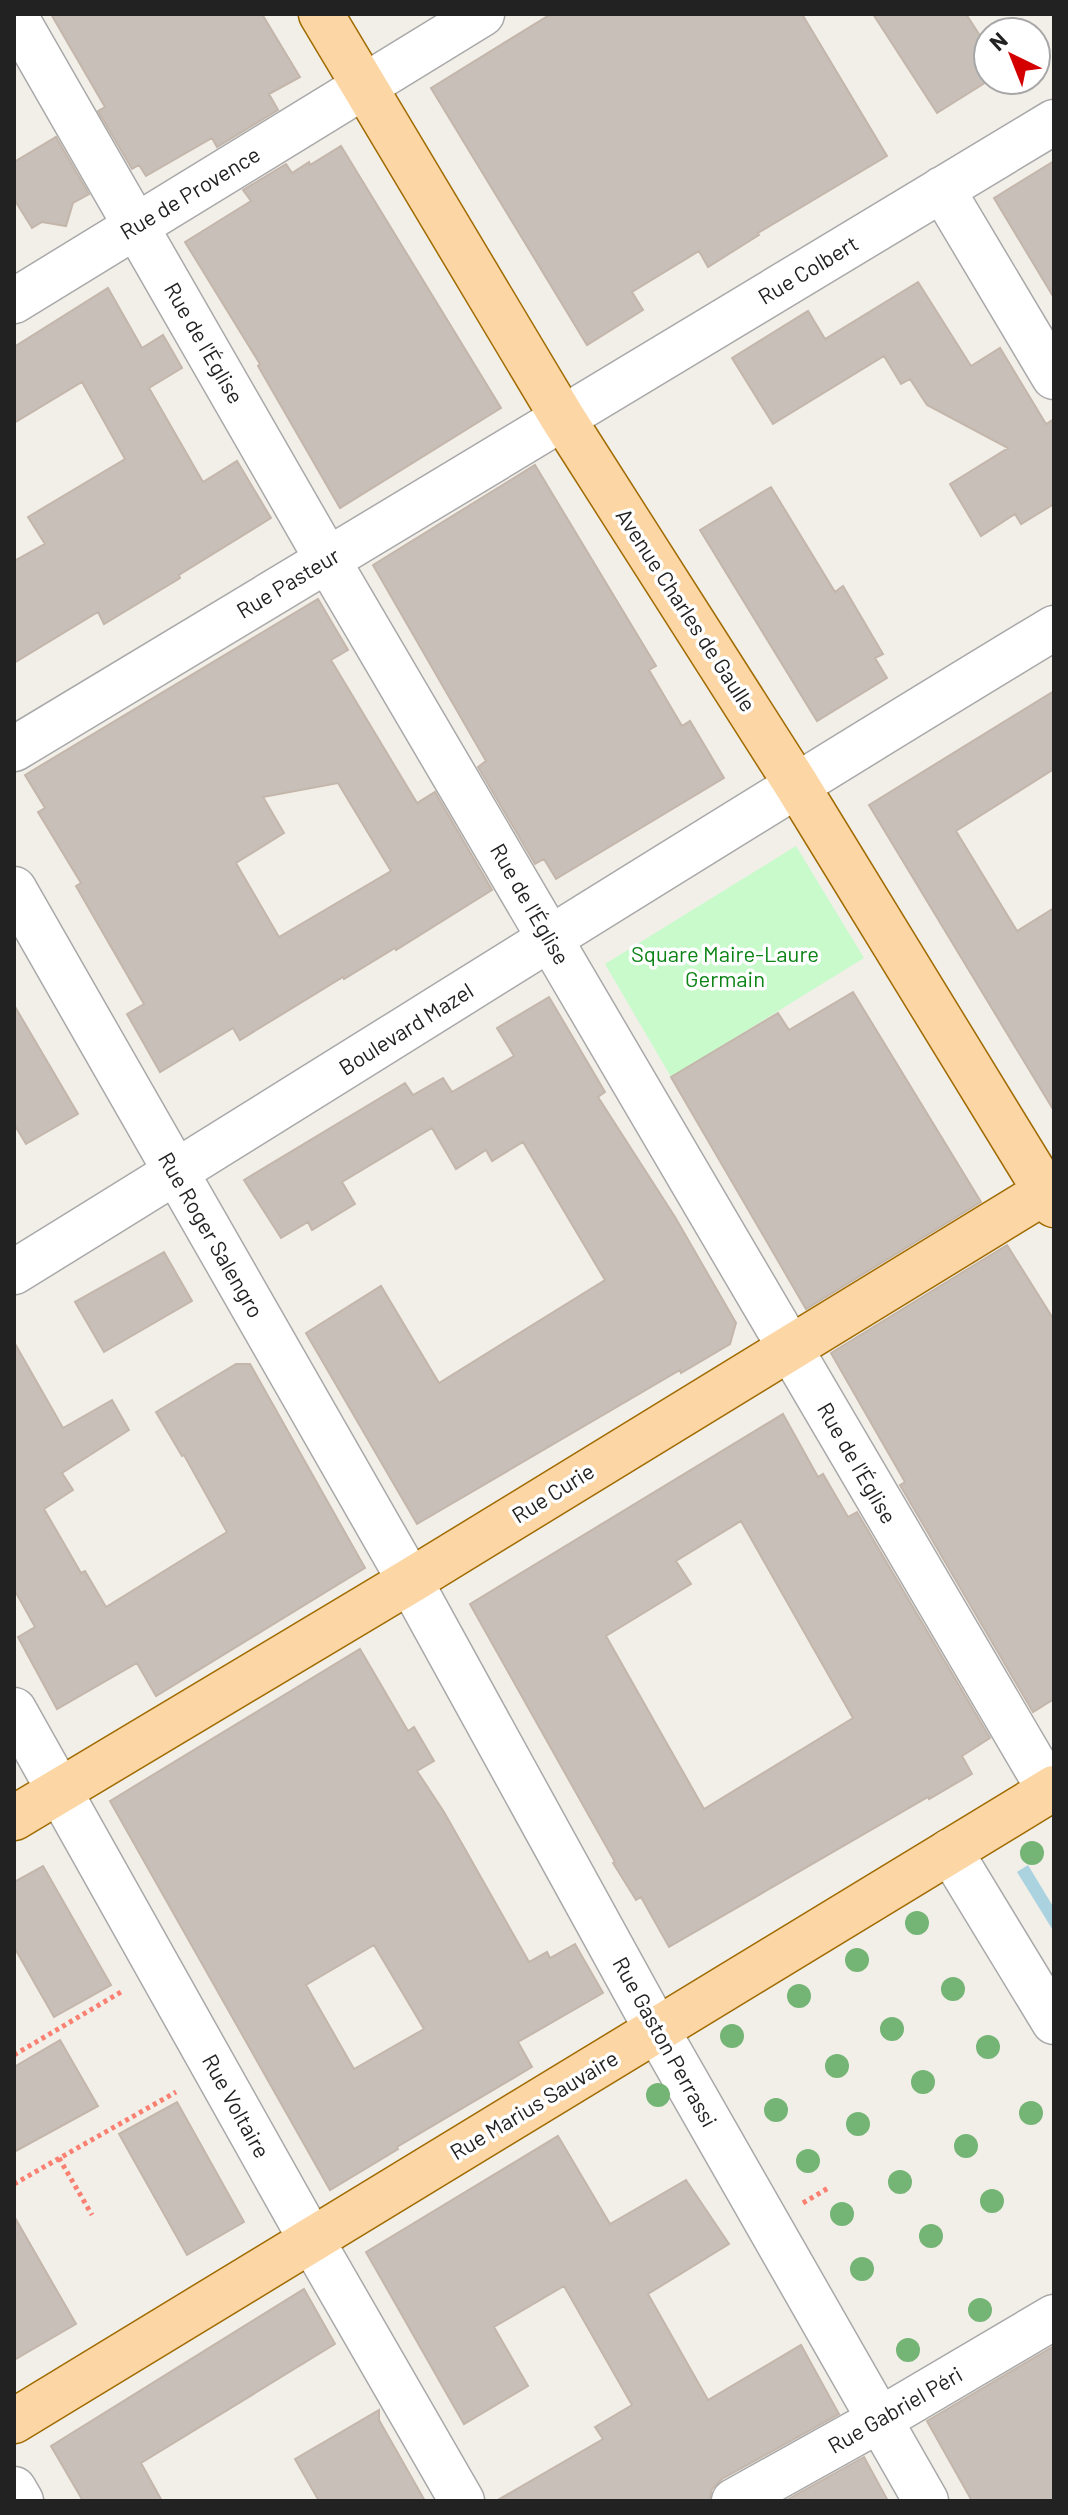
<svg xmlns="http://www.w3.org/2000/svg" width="1068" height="2515" viewBox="0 0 1068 2515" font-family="Barlow,sans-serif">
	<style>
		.park { fill: #c8facc }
		.water { fill: #aad3df }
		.building { fill: #c7bfb8; stroke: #c4b6ab; stroke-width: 2; fill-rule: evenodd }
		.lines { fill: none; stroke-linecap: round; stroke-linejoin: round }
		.minor-casing { stroke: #a9a9a9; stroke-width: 47 }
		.major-casing { stroke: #a06b00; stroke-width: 47 }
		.path { stroke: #fa8072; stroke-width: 5; stroke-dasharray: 4 4; stroke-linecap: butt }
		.minor { stroke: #fff; stroke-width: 44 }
		.major { stroke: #fcd6a4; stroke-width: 44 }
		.tree { fill: #74b475 }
		.labels { text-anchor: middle; stroke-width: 7; stroke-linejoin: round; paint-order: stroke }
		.street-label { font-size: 22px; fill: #222; stroke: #fff }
		.park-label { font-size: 22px; fill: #0c8416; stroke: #fff }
	</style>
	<rect width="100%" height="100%" fill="#f2efe9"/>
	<!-- park -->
	<path class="park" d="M 796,846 L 864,958 L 671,1077 L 605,964 Z"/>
	<!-- water -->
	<path class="water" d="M 1028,1865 L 1054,1908 L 1054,1932 L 1017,1872 Z"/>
	<!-- building -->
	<path class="building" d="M 51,14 L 262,14 L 300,77 L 269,94 L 278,110 L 217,147 L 212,138 L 146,176 L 139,165 L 132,169 L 98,111 L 105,107 Z
		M 551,14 L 802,14 L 887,156 L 758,233 L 759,235 L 708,267 L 699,251 L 632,292 L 643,310 L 587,345 L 431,88 Z
		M 873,14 L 966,14 L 988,48 L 988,51 L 974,59 L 988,81 L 937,113 Z
		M 56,137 L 89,194 L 73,203 L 66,226 L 42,222 L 32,228 L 14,199 L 14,162 Z
		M 341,146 L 501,408 L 340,508 L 258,366 L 260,364 L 185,242 L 251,201 L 243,190 L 286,164 L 292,173 L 309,162 L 310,165 Z
		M 1054,161 L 1054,298 L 994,198 Z
		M 918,282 L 971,366 L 1000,348 L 1046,424 L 1054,419 L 1054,504 L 1021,524 L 1015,514 L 981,536 L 950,484 L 1008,448 L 927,405 L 910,379 L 901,384 L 884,356 L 773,424 L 732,358 L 808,311 L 825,339 Z
		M 108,288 L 142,348 L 163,335 L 182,368 L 149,388 L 203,482 L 237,461 L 271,518 L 179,575 L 180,578 L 104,624 L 98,612 L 14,663 L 14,561 L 45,544 L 28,517 L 125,459 L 82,382 L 14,423 L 14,347 Z
		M 535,465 L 656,666 L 649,670 L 682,726 L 690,721 L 724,778 L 556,879 L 544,859 L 535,864 L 478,767 L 486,761 L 373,565 Z
		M 771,487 L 835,592 L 843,586 L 883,654 L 875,658 L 887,678 L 817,721 L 700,530 Z
		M 318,599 L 348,650 L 331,660 L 417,803 L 435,792 L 492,890 L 396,950 L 395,948 L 344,979 L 343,977 L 240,1040 L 233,1028 L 160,1072 L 127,1014 L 144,1004 L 76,886 L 81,883 L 38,812 L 45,808 L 25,775 ZM 338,783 L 391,871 L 279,937 L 236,863 L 284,833 L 263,797 Z
		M 1054,691 L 1054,769 L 956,831 L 1017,931 L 1054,908 L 1054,1111 L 869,805 Z
		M 853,992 L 981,1202 L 806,1309 L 671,1077 L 778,1013 L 789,1030 Z
		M 549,997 L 605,1092 L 598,1097 L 675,1217 L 736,1323 L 730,1344 L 681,1373 L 680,1370 L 417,1524 L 306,1333 L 381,1286 L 439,1383 L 605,1280 L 523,1142 L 492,1161 L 486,1150 L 456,1169 L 432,1128 L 342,1182 L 355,1204 L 312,1230 L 308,1222 L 281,1238 L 244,1180 L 405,1083 L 413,1095 L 443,1078 L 452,1092 L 514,1056 L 497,1028 Z
		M 14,1005 L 78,1114 L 26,1144 L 14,1124 Z
		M 1007,1245 L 1054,1320 L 1054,1699 L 1033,1712 L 900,1485 L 905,1482 L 831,1353 Z
		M 164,1252 L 192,1301 L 104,1352 L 75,1302 Z
		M 14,1342 L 63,1428 L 112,1400 L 129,1430 L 62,1473 L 73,1490 L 44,1509 L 81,1573 L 85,1571 L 106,1607 L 227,1532 L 184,1455 L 182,1456 L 156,1412 L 236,1364 L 250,1364 L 365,1568 L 156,1696 L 137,1663 L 57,1709 L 18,1637 L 35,1627 L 14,1589 Z
		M 783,1414 L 818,1477 L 823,1474 L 848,1517 L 857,1512 L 990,1738 L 962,1756 L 972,1774 L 929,1799 L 928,1797 L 669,1947 L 641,1897 L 636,1900 L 613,1863 L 615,1862 L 470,1604 ZM 741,1521 L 853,1718 L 704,1809 L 606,1636 L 691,1584 L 676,1561 Z
		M 360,1649 L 408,1731 L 414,1727 L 434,1761 L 417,1771 L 444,1812 L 529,1962 L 547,1952 L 550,1958 L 575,1944 L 603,1993 L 518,2042 L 532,2067 L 397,2147 L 398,2149 L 330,2190 L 110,1801 ZM 374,1945 L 424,2029 L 354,2069 L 306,1985 Z
		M 43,1866 L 111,1985 L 54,2017 L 14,1947 L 14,1882 Z
		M 60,2040 L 98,2106 L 14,2152 L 14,2067 Z
		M 177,2102 L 244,2222 L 187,2255 L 119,2134 Z
		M 558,2136 L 610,2224 L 686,2180 L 729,2244 L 648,2294 L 708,2400 L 801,2345 L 839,2414 L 722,2479 L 712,2489 L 709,2501 L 496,2501 L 603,2439 L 595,2427 L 632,2405 L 564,2286 L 494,2327 L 528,2386 L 464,2424 L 366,2252 Z
		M 14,2216 L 76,2324 L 14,2360 Z
		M 304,2289 L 335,2344 L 141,2463 L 162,2501 L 83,2501 L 51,2446 Z
		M 1054,2346 L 1054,2501 L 972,2501 L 927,2421 Z
		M 379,2410 L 379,2420 L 425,2501 L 319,2501 L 295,2459 Z
		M 864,2457 L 888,2501 L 785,2501 Z"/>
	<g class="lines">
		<defs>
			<path id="minor" d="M 14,14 L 327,559 L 1050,1791
				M 942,189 L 1054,377
				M 14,301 L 482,14
				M 14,749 L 1054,122
				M 14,889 L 410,1581 L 657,2030 L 926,2501
				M 14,1272 C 361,1058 705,839 1054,628
				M 14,1710 L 300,2220 L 462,2501
				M 950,1851 L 1054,2022
				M 14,2489 L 21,2501
				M 734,2501 L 881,2419 L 1054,2317"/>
			<path id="major" d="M 321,14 L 562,417 L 796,784 L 1054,1205
				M 14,1818 L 410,1581 L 1045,1192
				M 14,2421 L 1054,1788"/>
		</defs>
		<!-- minor casing -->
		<use href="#minor" class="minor-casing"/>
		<!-- major casing -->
		<use href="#major" class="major-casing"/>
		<!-- path -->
		<path class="path" d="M 14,2055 L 121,1992
			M 59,2158 L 92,2215
			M 14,2184 L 176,2092
			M 803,2203 L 830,2187"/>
		<!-- minor -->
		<use href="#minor" class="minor"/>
		<!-- major -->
		<use href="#major" class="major"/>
	</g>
	<!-- trees -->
	<g class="tree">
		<circle cx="1032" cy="1853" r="12"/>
		<circle cx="917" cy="1923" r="12"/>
		<circle cx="857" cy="1960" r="12"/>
		<circle cx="953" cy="1989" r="12"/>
		<circle cx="799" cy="1996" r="12"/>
		<circle cx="892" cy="2029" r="12"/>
		<circle cx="732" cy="2036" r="12"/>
		<circle cx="988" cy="2047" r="12"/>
		<circle cx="837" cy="2066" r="12"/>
		<circle cx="923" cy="2082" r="12"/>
		<circle cx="658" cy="2095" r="12"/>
		<circle cx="776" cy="2110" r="12"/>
		<circle cx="1031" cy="2113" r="12"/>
		<circle cx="858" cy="2124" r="12"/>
		<circle cx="966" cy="2146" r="12"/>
		<circle cx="808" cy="2161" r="12"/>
		<circle cx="900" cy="2182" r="12"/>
		<circle cx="992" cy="2201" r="12"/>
		<circle cx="842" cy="2214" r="12"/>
		<circle cx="931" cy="2236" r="12"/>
		<circle cx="862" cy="2269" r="12"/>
		<circle cx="980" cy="2310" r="12"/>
		<circle cx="908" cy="2350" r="12"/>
	</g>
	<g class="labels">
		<!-- street labels -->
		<g class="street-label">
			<text transform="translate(190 193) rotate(-31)" y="8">Rue de Provence</text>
			<text transform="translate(808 270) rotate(-31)" y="8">Rue Colbert</text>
			<text transform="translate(204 343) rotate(60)" y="8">Rue de l'Église</text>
			<text transform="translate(288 583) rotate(-31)" y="8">Rue Pasteur</text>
			<text transform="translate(686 610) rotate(57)" y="8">Avenue Charles de Gaulle</text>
			<text transform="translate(530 904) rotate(60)" y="8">Rue de l'Église</text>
			<text transform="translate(406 1029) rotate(-32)" y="8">Boulevard Mazel</text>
			<text transform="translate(211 1235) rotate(60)" y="8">Rue Roger Salengro</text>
			<text transform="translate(857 1463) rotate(60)" y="8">Rue de l'Église</text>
			<text transform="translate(553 1493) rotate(-32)" y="8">Rue Curie</text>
			<text transform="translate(665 2042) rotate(61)" y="8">Rue Gaston Perrassi</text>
			<text transform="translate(534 2105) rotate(-31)" y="8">Rue Marius Sauvaire</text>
			<text transform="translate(236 2106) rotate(61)" y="8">Rue Voltaire</text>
			<text transform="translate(895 2410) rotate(-30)" y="8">Rue Gabriel Péri</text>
		</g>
		<!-- park labels -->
		<g class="park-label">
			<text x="725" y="962">Square Maire-Laure<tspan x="725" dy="25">Germain</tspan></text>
		</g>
	</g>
	<!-- border -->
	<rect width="1068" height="2515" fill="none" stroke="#222222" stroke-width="32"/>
	<!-- north arrow -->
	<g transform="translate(1012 56) rotate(317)"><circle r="38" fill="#ffffff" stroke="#a7a7a7" stroke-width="2"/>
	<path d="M0-6L14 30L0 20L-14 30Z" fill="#d40000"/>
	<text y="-12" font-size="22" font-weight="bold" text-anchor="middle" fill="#222222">N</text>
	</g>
</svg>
